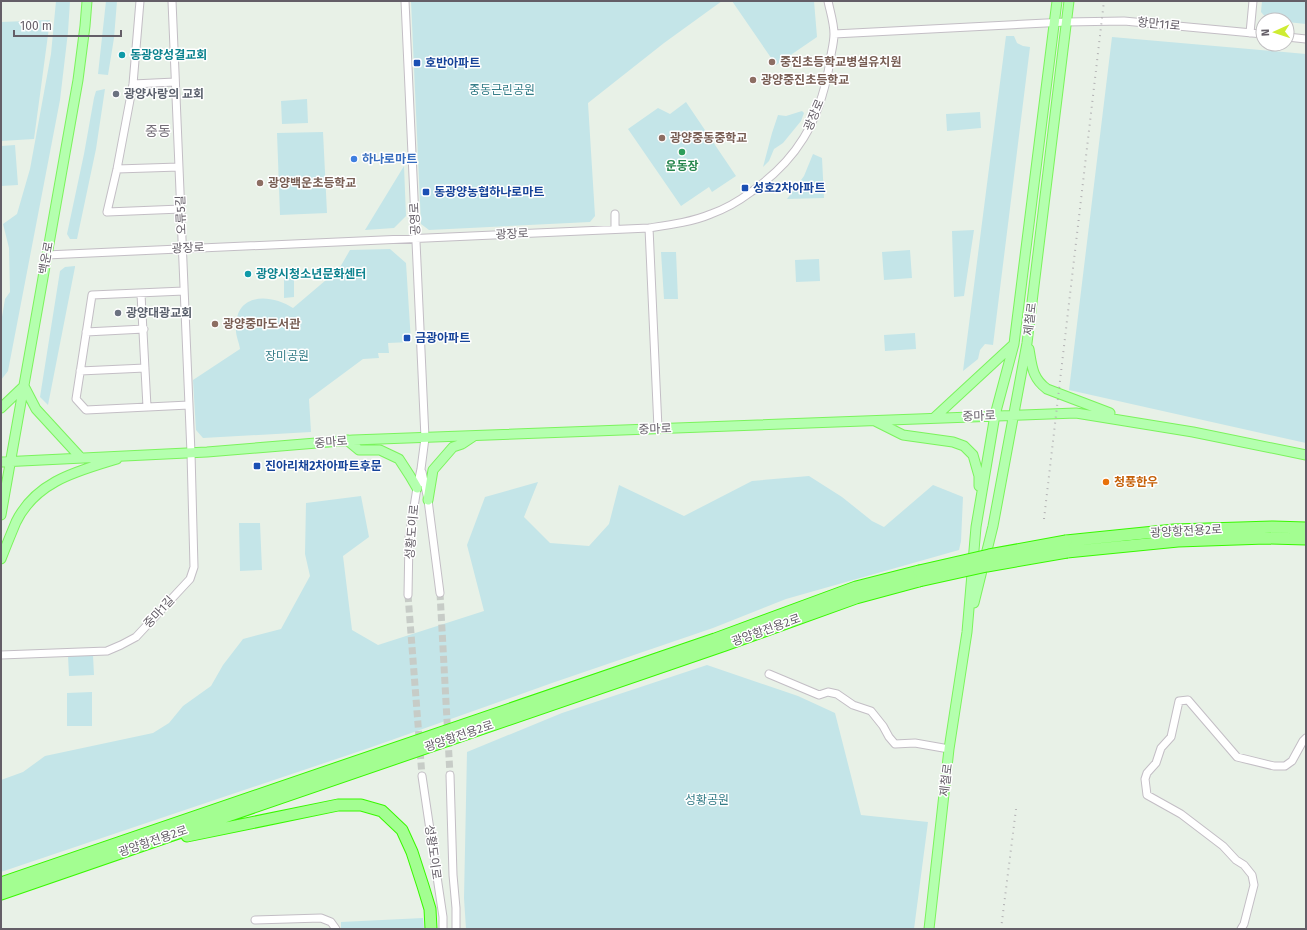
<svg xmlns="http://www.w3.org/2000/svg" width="1307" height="930" viewBox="0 0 1307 930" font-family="'Fira Sans','Noto Sans KR',sans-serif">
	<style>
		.green { fill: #c4e5e8 }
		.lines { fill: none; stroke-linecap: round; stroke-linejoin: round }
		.minor-tunnel { stroke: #c7ccc7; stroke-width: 7; stroke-dasharray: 7 3.5; stroke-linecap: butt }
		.minor-casing { stroke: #c3bec5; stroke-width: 9 }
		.major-casing { stroke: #7bf35d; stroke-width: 11 }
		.highway-casing { stroke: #39f800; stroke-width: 13 }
		.minor { stroke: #fff; stroke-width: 7 }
		.major { stroke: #b4ffae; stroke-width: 9 }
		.highway { stroke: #a3fe91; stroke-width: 11 }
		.rail { stroke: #b2b1b3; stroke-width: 2; stroke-dasharray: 1 5; stroke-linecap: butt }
		.highway-bridge-casing { stroke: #39f800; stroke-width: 13; stroke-linecap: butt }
		.highway-bridge { stroke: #a3fe91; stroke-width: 11 }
		.culture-dot { fill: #0f9aa8; stroke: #fff; stroke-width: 1.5 }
		.education-dot { fill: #8d6e63; stroke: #fff; stroke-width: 1.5 }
		.transit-dot { fill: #1a4fb4; stroke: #fff; stroke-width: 1.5 }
		.worship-dot { fill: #6b7280; stroke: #fff; stroke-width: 1.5 }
		.leisure-dot { fill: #2e9e5b; stroke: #fff; stroke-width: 1.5 }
		.shop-dot { fill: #3f7fe0; stroke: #fff; stroke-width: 1.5 }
		.food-dot { fill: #e8710a; stroke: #fff; stroke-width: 1.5 }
		.labels { text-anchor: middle; stroke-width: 3; stroke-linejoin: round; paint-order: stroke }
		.street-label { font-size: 12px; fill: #645e67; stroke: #fff }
		.culture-label { font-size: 12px; font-weight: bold; fill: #0d838f; stroke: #fff; text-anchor: start }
		.education-label { font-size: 12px; font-weight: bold; fill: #785e54; stroke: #fff; text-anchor: start }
		.transit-label { font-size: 12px; font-weight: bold; fill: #164399; stroke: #fff; text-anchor: start }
		.park-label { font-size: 12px; fill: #357d88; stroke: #fff }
		.worship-label { font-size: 12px; font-weight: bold; fill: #5b616d; stroke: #fff; text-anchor: start }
		.shop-label { font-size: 12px; font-weight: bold; fill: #366cbe; stroke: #fff; text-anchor: start }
		.leisure-label { font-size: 12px; font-weight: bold; fill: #27864d; stroke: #fff }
		.food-label { font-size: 12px; font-weight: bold; fill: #c56008; stroke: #fff; text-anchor: start }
		.quarter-label { font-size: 14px; fill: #756f79; stroke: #fff }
	</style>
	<rect width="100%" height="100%" fill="#e8f1e7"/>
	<!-- green -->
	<path class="green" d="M 56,1 L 70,1 L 68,32 L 60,100 L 8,371 L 1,380 L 1,323 L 5,299 L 10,292 L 9,248 L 3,224 L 17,214 L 30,169 L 51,54 Z
		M 106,1 L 117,1 L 114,38 L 108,75 L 98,74 Z
		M 411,1 L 722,1 L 664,43 L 588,103 L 595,216 L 590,222 L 429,230 L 421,224 Z
		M 732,1 L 814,1 L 817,37 L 776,65 Z
		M 1262,1 L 1306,1 L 1306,24 L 1287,22 L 1287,20 L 1268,20 L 1261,12 Z
		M 50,20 L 34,139 L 1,141 L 1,22 Z
		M 1006,36 L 1014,36 L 1017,43 L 1023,46 L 1030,47 L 993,345 L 985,344 L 980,350 L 978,359 L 963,371 Z
		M 1112,37 L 1306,54 L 1306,443 L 1069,390 Z
		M 105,89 L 96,149 L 77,239 L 70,239 L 67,234 L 84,154 L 94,98 L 96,91 Z
		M 307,99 L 308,123 L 282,124 L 281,101 Z
		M 686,102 L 736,176 L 712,192 L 709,187 L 681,206 L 628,129 L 658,108 L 670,114 Z
		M 802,111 L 804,113 L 801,121 L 783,143 L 774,149 L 769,161 L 763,167 L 772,133 L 778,115 L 786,116 Z
		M 980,112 L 981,128 L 947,131 L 946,114 Z
		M 323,132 L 327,213 L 280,215 L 277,133 Z
		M 15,145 L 18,185 L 1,186 L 1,146 Z
		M 813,154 L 822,158 L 824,198 L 787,199 L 804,176 Z
		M 404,166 L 406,216 L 394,228 L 365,230 Z
		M 974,230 L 964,296 L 954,297 L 952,231 Z
		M 390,249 L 406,263 L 411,342 L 388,343 L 389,353 L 378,353 L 379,358 L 363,359 L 309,399 L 311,432 L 203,438 L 196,430 L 193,380 L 240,349 C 239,342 235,334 236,327 C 236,292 271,294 293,308 L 339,269 L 350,250 Z
		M 910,250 L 912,278 L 884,280 L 882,252 Z
		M 661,252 L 676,252 L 678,299 L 664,299 Z
		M 819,259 L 820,281 L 796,282 L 795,260 Z
		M 75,266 L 75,267 L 48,405 L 40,397 L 60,271 L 65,267 Z
		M 284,278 L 294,278 L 294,297 L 284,298 Z
		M 915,333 L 916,349 L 885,351 L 884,335 Z
		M 809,476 L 842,497 L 872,521 L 884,527 L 933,485 L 963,497 L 961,541 L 959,550 L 786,599 L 713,628 L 552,683 L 369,748 L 1,872 L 1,780 L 23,772 L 45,756 L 153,733 L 169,723 L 183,706 L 211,686 L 223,665 L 243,639 L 281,629 L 310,576 L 305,554 L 306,503 L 361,496 L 369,537 L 343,556 L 352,630 L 378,645 L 484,611 L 467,545 L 485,497 L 538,482 L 524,517 L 550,543 L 589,546 L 609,524 L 619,485 L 684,516 L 752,481 Z
		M 239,523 L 260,523 L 262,570 L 240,571 Z
		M 93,655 L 94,675 L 69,676 L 68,656 Z
		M 707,665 L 798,696 L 835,713 L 861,815 L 928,822 L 914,929 L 466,929 L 464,898 L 467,752 L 562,713 Z
		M 92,692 L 92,726 L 67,726 L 67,693 Z
		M 423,918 L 424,929 L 341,929 L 341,922 Z"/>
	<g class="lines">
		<!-- minor-tunnel -->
		<path class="minor-tunnel" d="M 440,593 L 450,775
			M 408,595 L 422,776"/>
		<defs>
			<path id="minor" d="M 140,1 L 133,84 L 117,169 L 107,212 L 181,209
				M 405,1 L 425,438 L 421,469 L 417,488 L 409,538 L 408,595
				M 1250,33 L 1253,1
				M 834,34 L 1066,22 L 1124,21 L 1263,34
				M 1287,37 L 1306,39
				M 133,84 L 175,82
				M 117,169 L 179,167
				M 615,214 L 615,229
				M 649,228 L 658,428
				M 46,255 L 649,228 C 669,225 692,222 711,214 C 725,209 739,201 751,192 C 797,160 819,122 829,67 C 830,56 834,45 834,34 C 834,23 830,11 828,1
				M 184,291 L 92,295 L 76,399 L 86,410 L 189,405
				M 141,294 L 147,407
				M 86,332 L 144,329
				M 80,371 L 145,368
				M 422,472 L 428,500 L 440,593
				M 1,655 L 107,651 L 121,645 L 136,637 L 190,579 L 194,567 L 191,453 L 172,1
				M 769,674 L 819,695 L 828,692 L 837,694 L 853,705 L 871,711 L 883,726 L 889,737 L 895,744 L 915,743 L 949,749
				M 450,775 L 453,875 L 456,908 L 456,929
				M 422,776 L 443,917 L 443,929
				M 255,920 L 321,918 L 331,922 L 336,929
				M 1241,929 L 1244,924 L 1254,885 L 1252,875 L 1244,865 L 1236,860 L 1223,846 L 1181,814 L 1147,795 L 1145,779 L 1147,773 L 1156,763 L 1161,748 L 1171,737 L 1179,701 L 1188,700 L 1237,757 L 1274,766 L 1285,766 L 1292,761 L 1303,741 L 1306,738"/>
			<path id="major" d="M 1029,349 C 1032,366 1032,378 1047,389 L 1110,413
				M 24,386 L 36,409 L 81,458
				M 1,408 L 24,386
				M 935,417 L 1014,344
				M 875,421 L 903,435 L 953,442 L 964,446 L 973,455 L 979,476 L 979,486
				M 347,440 L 359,450 L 380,450 L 399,459 L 410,476 L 417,488
				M 1,462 L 207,452 L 353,440 L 1076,413 L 1193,432 L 1306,455
				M 428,500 L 433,470 L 453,447 L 462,444 L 474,436
				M 1,515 L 78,80 L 85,26 L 87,1
				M 1,559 C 6,546 11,534 16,522 C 36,481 78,471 117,459
				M 974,603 L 993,526 L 1027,343 L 1069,1
				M 929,929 L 949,749 L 967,632 L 976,527 L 995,415 L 1014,344 L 1057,1"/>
			<path id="highway" d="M 1066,541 L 1174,530 L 1273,527 L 1306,528
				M 1067,552 L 1178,541 L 1266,538 L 1306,539
				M 187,836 L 338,805 L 361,805 L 382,811 L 402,830 L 412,852 L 423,886 L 430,909 L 431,929
				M 1,883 L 715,639 L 856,587 L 919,571
				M 1,894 L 725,645 L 856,598 L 919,581"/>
		</defs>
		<!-- minor casing -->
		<use href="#minor" class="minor-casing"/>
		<!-- major casing -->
		<use href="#major" class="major-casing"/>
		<!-- highway casing -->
		<use href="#highway" class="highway-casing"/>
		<!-- minor -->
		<use href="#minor" class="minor"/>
		<!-- major -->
		<use href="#major" class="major"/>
		<!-- highway -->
		<use href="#highway" class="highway"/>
		<!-- rail -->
		<path class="rail" d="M 1044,519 L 1104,1
			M 1001,929 L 1016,809"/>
		<defs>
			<path id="highway-bridge" d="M 919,571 L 989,555 L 1066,541
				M 919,581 L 987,566 L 1067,552"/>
		</defs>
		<!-- highway-bridge casing -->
		<use href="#highway-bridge" class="highway-bridge-casing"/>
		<!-- highway-bridge -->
		<use href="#highway-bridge" class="highway-bridge"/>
	</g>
	<!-- markers -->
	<g class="culture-dot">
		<circle cx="122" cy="55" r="4"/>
		<circle cx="248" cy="274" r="4"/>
	</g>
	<g class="education-dot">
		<circle cx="772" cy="62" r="4"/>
		<circle cx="753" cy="80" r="4"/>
		<circle cx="662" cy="138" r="4"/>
		<circle cx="260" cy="183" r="4"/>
		<circle cx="215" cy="324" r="4"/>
	</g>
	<g class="transit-dot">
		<rect x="413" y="59" width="8" height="8" rx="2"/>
		<rect x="741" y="184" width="8" height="8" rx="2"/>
		<rect x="422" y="188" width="8" height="8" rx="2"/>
		<rect x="403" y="334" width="8" height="8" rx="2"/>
		<rect x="253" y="462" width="8" height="8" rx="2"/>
	</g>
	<g class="worship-dot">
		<circle cx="116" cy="94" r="4"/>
		<circle cx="118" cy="313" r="4"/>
	</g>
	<circle class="leisure-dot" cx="682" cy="152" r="4"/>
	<circle class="shop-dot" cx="354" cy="159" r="4"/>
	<circle class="food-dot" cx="1106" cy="482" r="4"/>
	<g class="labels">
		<!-- street labels -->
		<g class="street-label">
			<text transform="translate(1159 24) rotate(5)" y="4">항만11로</text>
			<text transform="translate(814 115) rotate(-67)" y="4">광장로</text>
			<text transform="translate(181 215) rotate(-92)" y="4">오류5길</text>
			<text transform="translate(415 219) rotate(-93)" y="4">공영로</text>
			<text transform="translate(512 234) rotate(-3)" y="4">광장로</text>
			<text transform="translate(188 248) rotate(-3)" y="4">광장로</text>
			<text transform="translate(46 258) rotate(-80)" y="4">백운로</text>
			<text transform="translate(1030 319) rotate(-83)" y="4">제철로</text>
			<text transform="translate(979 416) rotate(-2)" y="4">중마로</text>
			<text transform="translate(655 429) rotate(-2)" y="4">중마로</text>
			<text transform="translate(331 442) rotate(-5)" y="4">중마로</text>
			<text transform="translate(1186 531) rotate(-3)" y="4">광양항전용2로</text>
			<text transform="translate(412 532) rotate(-85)" y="4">성황도이로</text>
			<text transform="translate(159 612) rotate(-47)" y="4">중마1길</text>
			<text transform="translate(766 630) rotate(-20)" y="4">광양항전용2로</text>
			<text transform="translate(459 736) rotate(-19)" y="4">광양항전용2로</text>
			<text transform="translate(946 780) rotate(-83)" y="4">제철로</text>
			<text transform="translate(153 841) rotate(-19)" y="4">광양항전용2로</text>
			<text transform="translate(433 852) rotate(82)" y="4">성황도이로</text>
		</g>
		<!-- culture labels -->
		<g class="culture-label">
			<text x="130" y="59">동광양성결교회</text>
			<text x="256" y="278">광양시청소년문화센터</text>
		</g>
		<!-- education labels -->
		<g class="education-label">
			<text x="780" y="66">중진초등학교병설유치원</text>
			<text x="761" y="84">광양중진초등학교</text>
			<text x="670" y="142">광양중동중학교</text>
			<text x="268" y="187">광양백운초등학교</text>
			<text x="223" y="328">광양중마도서관</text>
		</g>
		<!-- transit labels -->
		<g class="transit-label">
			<text x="425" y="67">호반아파트</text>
			<text x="753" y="192">성호2차아파트</text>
			<text x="434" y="196">동광양농협하나로마트</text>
			<text x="415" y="342">금광아파트</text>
			<text x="265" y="470">진아리채2차아파트후문</text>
		</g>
		<!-- park labels -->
		<g class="park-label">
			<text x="502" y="94">중동근린공원</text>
			<text x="287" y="360">장미공원</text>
			<text x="707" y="804">성황공원</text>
		</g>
		<!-- worship labels -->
		<g class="worship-label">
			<text x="124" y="98">광양사랑의 교회</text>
			<text x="126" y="317">광양대광교회</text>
		</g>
		<!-- shop labels -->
		<g class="shop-label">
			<text x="362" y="163">하나로마트</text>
		</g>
		<!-- leisure labels -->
		<g class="leisure-label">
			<text x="682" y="170">운동장</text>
		</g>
		<!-- food labels -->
		<g class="food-label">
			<text x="1114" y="486">청풍한우</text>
		</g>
		<!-- quarter labels -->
		<g class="quarter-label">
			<text x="158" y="136">중동</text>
		</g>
	</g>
	<!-- border -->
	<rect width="1307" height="930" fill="none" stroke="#645e67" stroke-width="4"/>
	<!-- north arrow -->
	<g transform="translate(1275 32) rotate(267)"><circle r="19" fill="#ffffff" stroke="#c1bfc2"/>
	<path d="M0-3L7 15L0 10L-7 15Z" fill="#ceec32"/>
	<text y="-6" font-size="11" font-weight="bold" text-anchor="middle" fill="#645e67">N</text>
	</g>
	<!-- scale -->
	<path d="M14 30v6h107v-6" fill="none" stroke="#645e67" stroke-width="2"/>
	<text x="20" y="30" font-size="12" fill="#645e67" stroke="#ffffff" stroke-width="3" paint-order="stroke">100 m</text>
</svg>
